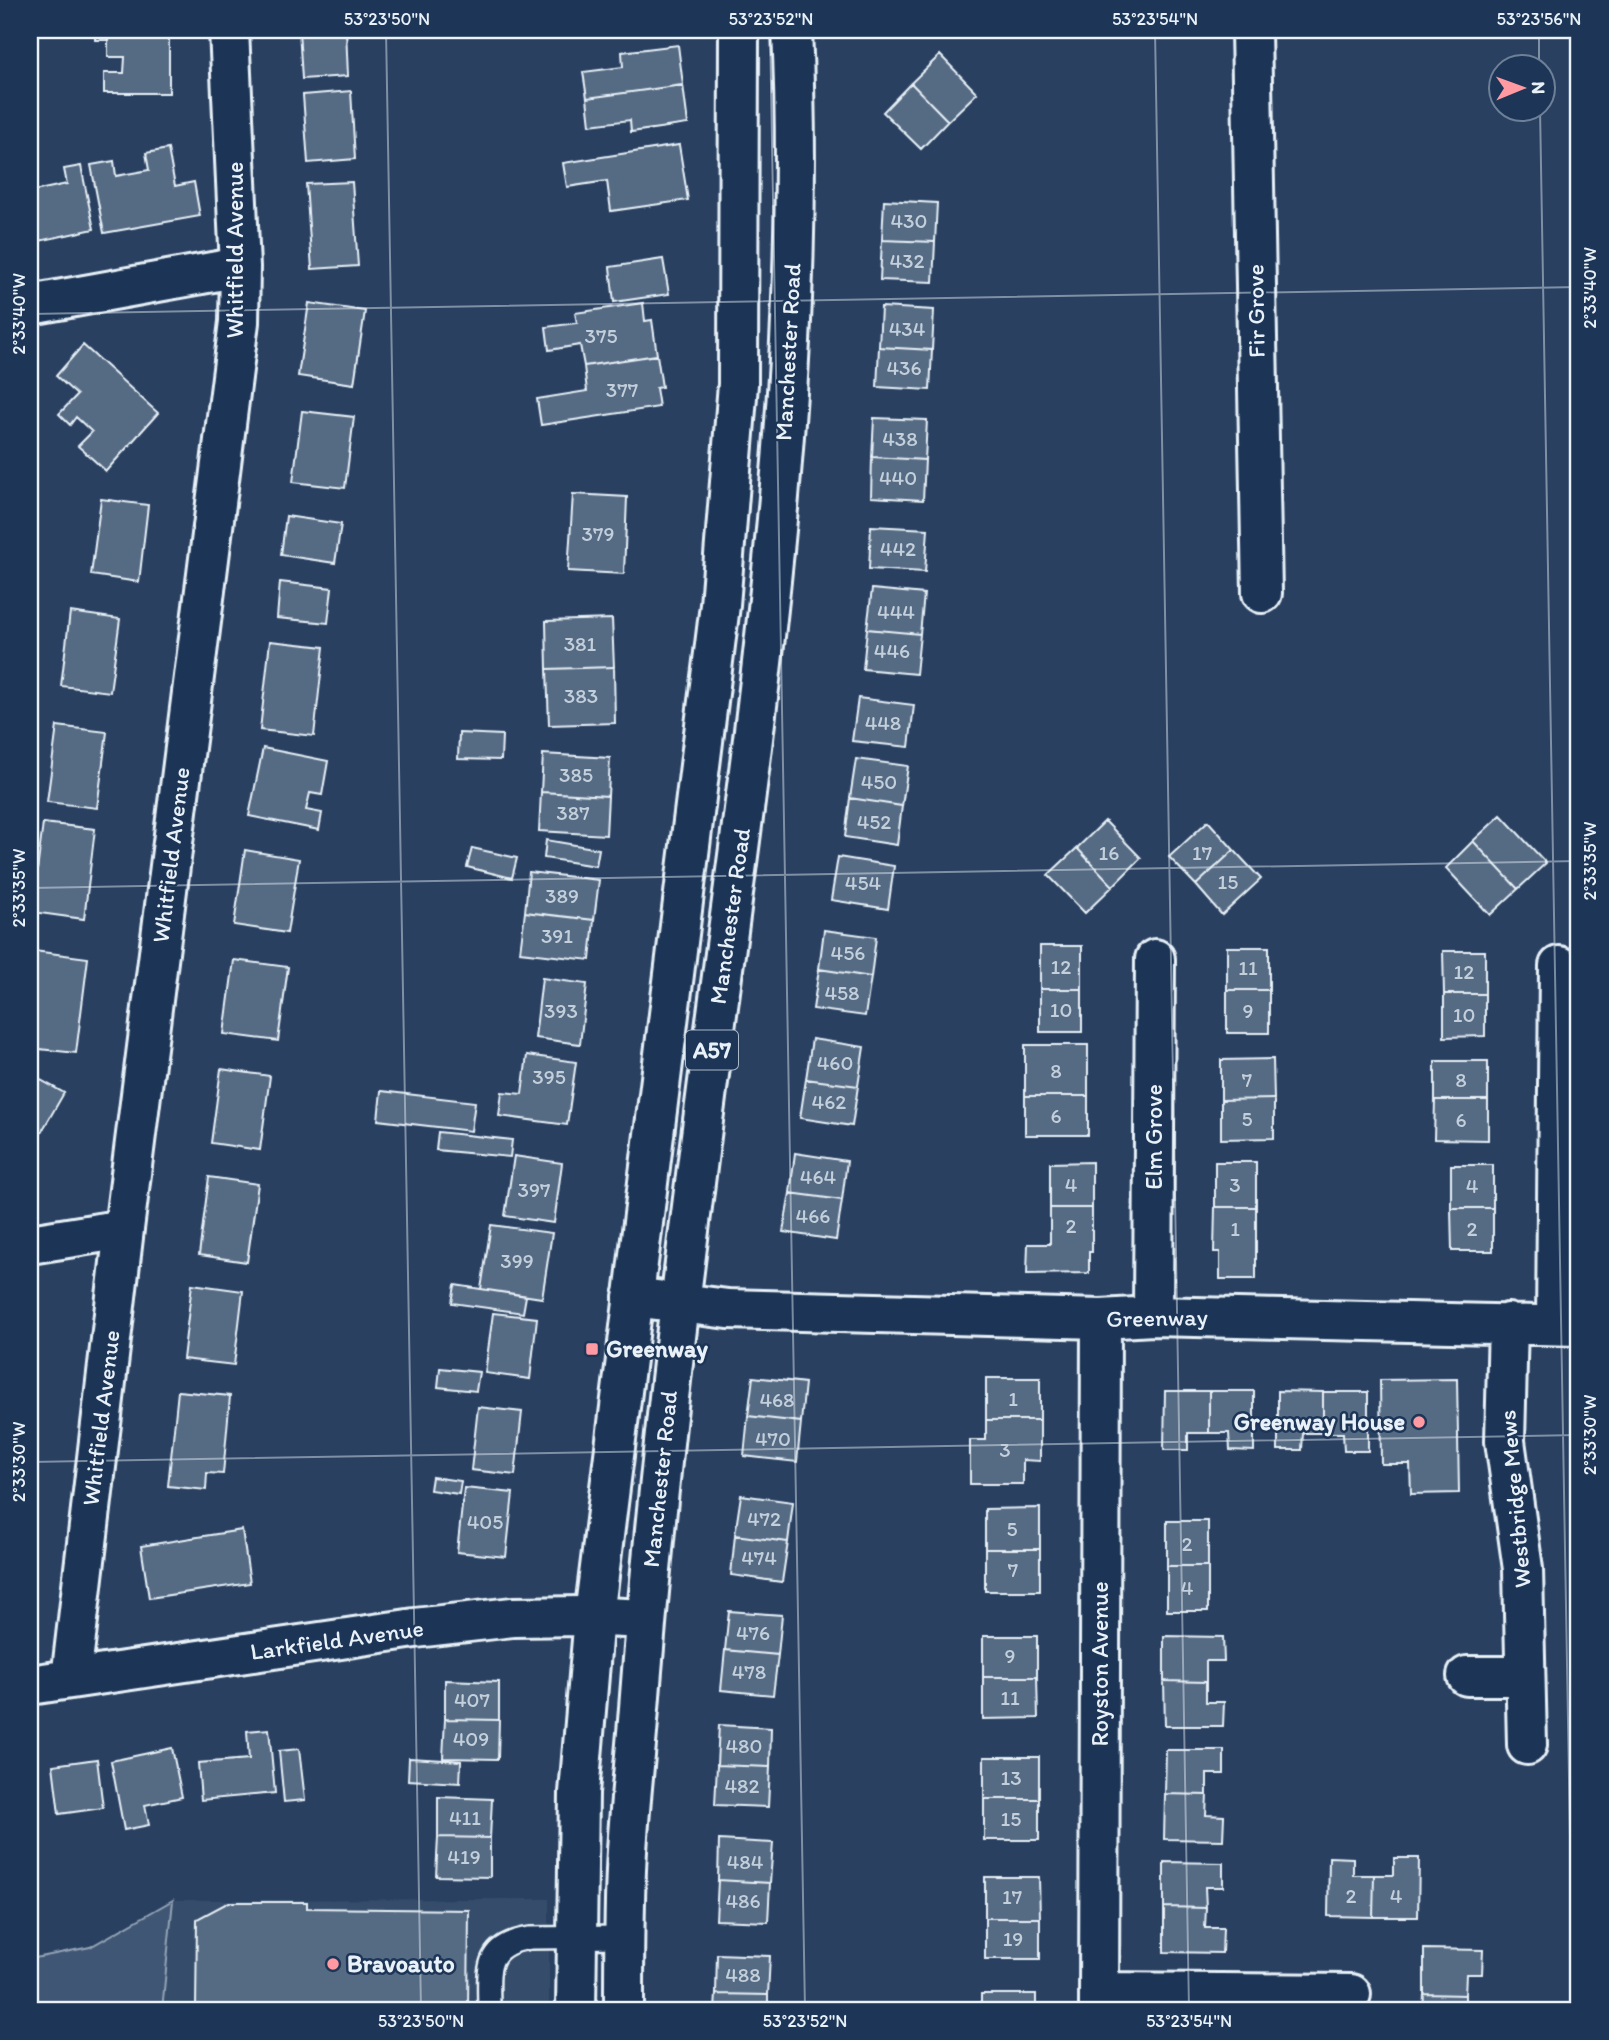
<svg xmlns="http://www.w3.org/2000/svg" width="1609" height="2040" viewBox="0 0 1609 2040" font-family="Itim,sans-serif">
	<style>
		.built { fill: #364d6b }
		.green { fill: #415774; stroke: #94a4b6; stroke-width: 2 }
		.building { fill: #556a83; stroke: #e8f1f8; stroke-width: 2 }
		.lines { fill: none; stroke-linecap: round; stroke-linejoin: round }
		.lane-casing { stroke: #e8f1f8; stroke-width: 26 }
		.street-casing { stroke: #e8f1f8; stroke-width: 44 }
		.primary-casing { stroke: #e8f1f8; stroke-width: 44 }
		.lane { stroke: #1d3557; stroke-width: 21 }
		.street { stroke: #1d3557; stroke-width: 38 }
		.primary { stroke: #1d3557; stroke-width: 38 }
		.ticks { fill: none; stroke: #e8f1f8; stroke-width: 2; stroke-opacity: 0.45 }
		.poi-dot { fill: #ff9aa2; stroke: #1d3557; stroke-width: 2.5 }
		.labels { text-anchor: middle; stroke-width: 5; stroke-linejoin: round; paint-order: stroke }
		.number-label { font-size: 21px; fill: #c3cfdb }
		.shield { fill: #1d3557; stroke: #abb9c8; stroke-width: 2 }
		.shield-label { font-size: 23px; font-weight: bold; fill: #e8f1f8 }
		.street-label { font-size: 24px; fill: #e8f1f8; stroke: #1d3557 }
		.poi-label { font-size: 24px; font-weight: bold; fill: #e8f1f8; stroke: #1d3557; text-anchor: start }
		.neatline { fill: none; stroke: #e8f1f8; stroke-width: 2.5 }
		.ticks-label { font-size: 18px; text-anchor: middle; fill: #e8f1f8 }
	</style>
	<rect width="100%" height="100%" fill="#294061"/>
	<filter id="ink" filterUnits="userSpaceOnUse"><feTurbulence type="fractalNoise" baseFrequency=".0143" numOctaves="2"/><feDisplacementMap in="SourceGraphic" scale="14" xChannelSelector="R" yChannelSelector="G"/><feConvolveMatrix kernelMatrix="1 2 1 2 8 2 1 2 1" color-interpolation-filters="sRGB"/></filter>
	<g filter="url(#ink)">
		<!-- built -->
		<path class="built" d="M 549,1899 L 549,2010 L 162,2010 L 173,1900 Z"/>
		<!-- green -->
		<path class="green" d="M 173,1900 L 162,2010 L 30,2010 L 30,1959 L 90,1947 Z"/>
		<!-- building -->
		<path class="building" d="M 95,30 L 169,30 L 169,93 L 104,93 L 104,73 L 124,73 L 125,57 L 108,57 L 108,40 L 95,40 Z
			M 299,30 L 346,30 L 348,76 L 302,79 Z
			M 678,45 L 683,85 L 587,98 L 583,72 L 623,67 L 622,52 Z
			M 940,55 L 977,93 L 948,121 L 911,83 Z
			M 911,83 L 948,121 L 921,149 L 883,112 Z
			M 683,85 L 688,124 L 631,132 L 630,120 L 590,125 L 587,98 Z
			M 351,91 L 355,159 L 308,163 L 303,95 Z
			M 679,145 L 688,200 L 611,211 L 607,181 L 567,187 L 563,163 Z
			M 168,149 L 175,186 L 194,182 L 200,216 L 104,233 L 91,165 L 114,161 L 116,176 L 149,170 L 146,153 Z
			M 81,166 L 94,229 L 30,243 L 30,176 L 34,191 L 67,184 L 64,169 Z
			M 352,182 L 358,266 L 312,269 L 306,184 Z
			M 884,200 L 937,203 L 935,242 L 882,240 Z
			M 882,240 L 935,242 L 933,282 L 880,280 Z
			M 663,259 L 669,294 L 614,302 L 610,267 Z
			M 309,303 L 365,311 L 354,384 L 298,376 Z
			M 643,303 L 645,321 L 652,320 L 657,355 L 584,366 L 580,345 L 549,350 L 546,327 L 577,323 L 575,313 Z
			M 881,307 L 934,310 L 932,350 L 879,347 Z
			M 83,345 L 158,413 L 106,471 L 78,446 L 92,432 L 76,417 L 70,425 L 59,414 L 77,395 L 56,376 Z
			M 879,347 L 932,350 L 930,390 L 877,387 Z
			M 657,355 L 662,387 L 656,388 L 659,407 L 541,425 L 537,399 L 587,391 L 584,366 Z
			M 302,411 L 354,417 L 345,488 L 293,482 Z
			M 874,418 L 927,420 L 925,460 L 872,457 Z
			M 872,457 L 925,460 L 923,500 L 871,497 Z
			M 573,494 L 627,497 L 624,574 L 568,571 Z
			M 101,499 L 148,505 L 139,582 L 91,575 Z
			M 286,516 L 341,524 L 335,563 L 281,555 Z
			M 871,526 L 928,529 L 925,572 L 869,569 Z
			M 280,582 L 332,588 L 328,623 L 277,618 Z
			M 872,589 L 924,594 L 920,634 L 867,629 Z
			M 70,612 L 120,619 L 110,692 L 61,686 Z
			M 612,619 L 614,667 L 547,669 L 546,621 Z
			M 867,629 L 920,634 L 916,674 L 863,669 Z
			M 270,641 L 324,647 L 314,736 L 260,730 Z
			M 614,667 L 615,723 L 549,725 L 547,669 Z
			M 858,698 L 914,705 L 909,747 L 852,741 Z
			M 57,726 L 107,732 L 97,808 L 47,802 Z
			M 459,733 L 502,735 L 501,760 L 458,759 Z
			M 263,748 L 328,761 L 322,795 L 310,793 L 306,810 L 322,813 L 319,830 L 249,816 Z
			M 543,754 L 610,758 L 608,796 L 541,792 Z
			M 856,759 L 908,766 L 902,806 L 850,798 Z
			M 541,792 L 608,796 L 606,835 L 539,831 Z
			M 850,798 L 902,806 L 897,845 L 845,837 Z
			M 1501,815 L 1546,863 L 1518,889 L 1473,841 Z
			M 1105,821 L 1141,858 L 1113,886 L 1077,848 Z
			M 1208,821 L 1234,850 L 1196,885 L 1169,857 Z
			M 43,823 L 95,829 L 84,919 L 32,912 Z
			M 546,840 L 599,849 L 596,866 L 544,858 Z
			M 1473,841 L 1518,889 L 1490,915 L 1446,868 Z
			M 472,848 L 517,858 L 512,878 L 467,867 Z
			M 1077,848 L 1113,886 L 1085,913 L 1048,875 Z
			M 245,850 L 299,859 L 287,933 L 234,925 Z
			M 1234,850 L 1261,879 L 1222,915 L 1196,885 Z
			M 838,857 L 894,866 L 888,909 L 831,900 Z
			M 529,872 L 599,880 L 594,920 L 525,912 Z
			M 525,912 L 594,920 L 590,960 L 520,952 Z
			M 824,930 L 876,937 L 871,977 L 819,969 Z
			M 1040,946 L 1082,946 L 1082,989 L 1040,989 Z
			M 1227,947 L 1269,947 L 1269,990 L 1227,990 Z
			M 34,951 L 88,958 L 76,1053 L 30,1048 L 30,985 Z
			M 1443,951 L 1485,951 L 1485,994 L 1444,994 Z
			M 234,960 L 288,967 L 278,1041 L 224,1034 Z
			M 819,969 L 871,977 L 865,1016 L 813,1009 Z
			M 542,978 L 587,984 L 580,1044 L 535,1038 Z
			M 1040,989 L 1082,989 L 1082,1032 L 1040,1032 Z
			M 1227,990 L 1269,990 L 1269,1033 L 1227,1033 Z
			M 1444,994 L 1485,994 L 1485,1036 L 1444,1037 Z
			M 812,1039 L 864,1047 L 858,1086 L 806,1079 Z
			M 1025,1045 L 1088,1045 L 1088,1096 L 1025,1096 Z
			M 527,1055 L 576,1062 L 567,1125 L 499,1116 L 502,1092 L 522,1094 Z
			M 1273,1059 L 1274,1099 L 1221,1100 L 1221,1060 Z
			M 1435,1061 L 1488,1061 L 1488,1100 L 1435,1100 Z
			M 221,1069 L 270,1076 L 260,1150 L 211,1143 Z
			M 30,1074 L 64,1093 L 30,1152 Z
			M 806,1079 L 858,1086 L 852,1126 L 800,1118 Z
			M 381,1091 L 475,1102 L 471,1131 L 378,1120 Z
			M 1025,1096 L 1088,1096 L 1088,1135 L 1025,1135 Z
			M 1274,1099 L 1274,1138 L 1221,1139 L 1221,1100 Z
			M 1435,1100 L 1488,1100 L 1488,1140 L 1434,1139 Z
			M 438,1132 L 512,1140 L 510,1157 L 436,1150 Z
			M 795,1153 L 847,1161 L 842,1200 L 790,1193 Z
			M 514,1156 L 562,1163 L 554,1223 L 505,1216 Z
			M 1092,1162 L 1092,1208 L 1050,1208 L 1050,1163 Z
			M 1215,1162 L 1256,1162 L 1256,1207 L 1215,1207 Z
			M 1451,1165 L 1493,1165 L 1493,1208 L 1451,1208 Z
			M 209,1177 L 258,1184 L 247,1262 L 199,1255 Z
			M 790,1193 L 842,1200 L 836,1240 L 783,1232 Z
			M 1215,1207 L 1256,1207 L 1256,1279 L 1220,1279 L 1220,1252 L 1214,1252 Z
			M 1050,1208 L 1092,1208 L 1092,1252 L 1089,1252 L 1089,1273 L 1027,1274 L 1028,1244 L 1050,1244 Z
			M 1451,1208 L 1493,1208 L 1493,1251 L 1452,1251 Z
			M 491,1225 L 552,1233 L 542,1298 L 481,1289 Z
			M 192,1284 L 243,1291 L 234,1365 L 183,1359 Z
			M 455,1285 L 526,1296 L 523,1313 L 452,1303 Z
			M 493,1313 L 537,1318 L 530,1379 L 485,1373 Z
			M 440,1368 L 479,1372 L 476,1391 L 438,1387 Z
			M 753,1377 L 805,1383 L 801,1422 L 748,1416 Z
			M 986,1378 L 1040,1378 L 1040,1420 L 986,1420 Z
			M 1457,1379 L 1459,1493 L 1411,1494 L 1410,1464 L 1381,1464 L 1380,1380 Z
			M 178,1391 L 230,1396 L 223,1474 L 207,1473 L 206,1490 L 168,1486 Z
			M 1165,1391 L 1209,1391 L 1209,1433 L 1188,1433 L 1188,1450 L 1164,1450 Z
			M 1209,1391 L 1254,1391 L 1254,1451 L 1230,1450 L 1229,1433 L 1209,1433 Z
			M 1278,1391 L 1323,1392 L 1323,1433 L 1303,1433 L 1302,1450 L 1278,1450 Z
			M 1323,1392 L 1368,1392 L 1368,1451 L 1344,1451 L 1343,1433 L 1323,1433 Z
			M 478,1407 L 522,1412 L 515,1475 L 471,1470 Z
			M 748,1416 L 801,1422 L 797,1462 L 744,1456 Z
			M 986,1420 L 1040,1420 L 1040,1461 L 1023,1460 L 1023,1484 L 970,1484 L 970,1440 L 986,1440 Z
			M 432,1477 L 461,1481 L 459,1494 L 430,1490 Z
			M 464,1488 L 513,1493 L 506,1557 L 457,1552 Z
			M 741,1495 L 793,1502 L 788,1542 L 735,1535 Z
			M 1040,1508 L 1040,1549 L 985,1549 L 985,1509 Z
			M 1167,1521 L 1208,1521 L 1208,1566 L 1167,1566 Z
			M 242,1530 L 250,1583 L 149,1598 L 141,1546 Z
			M 735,1535 L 788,1542 L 782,1582 L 731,1575 Z
			M 985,1549 L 1040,1549 L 1040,1591 L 985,1591 Z
			M 1167,1566 L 1208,1566 L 1208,1611 L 1167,1611 Z
			M 729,1611 L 782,1615 L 778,1655 L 725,1650 Z
			M 983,1636 L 1037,1636 L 1037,1677 L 983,1677 Z
			M 1164,1636 L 1223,1637 L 1224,1661 L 1206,1661 L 1206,1682 L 1164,1681 Z
			M 725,1650 L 778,1655 L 773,1695 L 721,1690 Z
			M 983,1677 L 1037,1677 L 1038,1718 L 983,1719 Z
			M 445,1680 L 499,1682 L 499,1720 L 445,1719 Z
			M 1164,1681 L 1206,1682 L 1206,1702 L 1224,1702 L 1223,1726 L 1165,1726 Z
			M 445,1719 L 499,1720 L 498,1759 L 443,1758 Z
			M 719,1725 L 771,1728 L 770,1767 L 717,1765 Z
			M 269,1729 L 275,1793 L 201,1800 L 198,1763 L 249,1759 L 247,1731 Z
			M 172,1748 L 182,1797 L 145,1805 L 149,1825 L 124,1830 L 111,1761 Z
			M 299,1749 L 305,1800 L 284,1802 L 279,1751 Z
			M 1166,1750 L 1224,1750 L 1224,1774 L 1207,1774 L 1207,1795 L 1165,1794 Z
			M 984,1757 L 1039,1757 L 1039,1799 L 984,1799 Z
			M 409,1758 L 461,1761 L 460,1783 L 408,1780 Z
			M 97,1759 L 103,1808 L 59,1814 L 53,1765 Z
			M 717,1765 L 770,1767 L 768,1807 L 715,1805 Z
			M 1165,1794 L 1207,1795 L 1206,1815 L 1224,1816 L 1223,1840 L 1164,1839 Z
			M 438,1797 L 492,1799 L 490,1838 L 438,1837 Z
			M 984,1799 L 1039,1799 L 1039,1840 L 984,1840 Z
			M 438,1837 L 490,1838 L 490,1877 L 436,1876 Z
			M 719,1840 L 773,1843 L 770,1883 L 718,1880 Z
			M 1329,1857 L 1353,1858 L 1353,1875 L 1374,1875 L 1373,1917 L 1328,1916 Z
			M 1394,1858 L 1419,1858 L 1418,1917 L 1373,1917 L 1374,1875 L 1394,1875 Z
			M 1164,1862 L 1223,1863 L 1223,1887 L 1205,1887 L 1206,1908 L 1164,1907 Z
			M 985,1877 L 1039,1877 L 1040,1918 L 985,1918 Z
			M 718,1880 L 770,1883 L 768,1922 L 716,1920 Z
			M 229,1902 L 307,1902 L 307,1908 L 469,1910 L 468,2010 L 196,2010 L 197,1919 Z
			M 1164,1907 L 1206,1908 L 1205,1928 L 1223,1928 L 1222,1953 L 1164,1952 Z
			M 985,1918 L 1040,1918 L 1040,1959 L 985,1959 Z
			M 1424,1949 L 1483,1950 L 1482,1974 L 1466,1974 L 1465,1995 L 1424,1994 Z
			M 717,1954 L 770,1956 L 768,1995 L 716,1994 Z
			M 716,1994 L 768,1995 L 768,2010 L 715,2010 Z
			M 981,1994 L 1036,1994 L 1036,2010 L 981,2010 Z
			M 1424,1994 L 1465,1995 L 1465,2010 L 1423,2010 Z"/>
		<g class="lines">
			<defs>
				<path id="lane" d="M 489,2010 C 489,1971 482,1945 530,1938 L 625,1937"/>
				<path id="street" d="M 1251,30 L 1262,593
					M 30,305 L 240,267
					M 30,1244 L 124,1229
					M 633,1297 L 728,1309 L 1101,1319 L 1153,1316 L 1579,1326
					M 1153,1316 L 1155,959
					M 1508,1323 L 1505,1441 L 1523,1569 L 1527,1745
					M 1556,1325 L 1559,966
					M 1467,1676 L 1525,1676
					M 71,1679 L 124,1229 L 239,322 L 240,267 L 229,30
					M 30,1685 L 415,1628 L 513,1617 L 583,1616 L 646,1619
					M 1099,1992 L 1351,1994
					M 1099,2010 L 1101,1319"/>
				<path id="primary" d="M 576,2010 L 579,1793 L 594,1616 L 720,605 L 738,384 L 739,30
					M 624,2010 C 624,1964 624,1917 626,1870 C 628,1820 634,1771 638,1721 C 657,1471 689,1224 722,976 C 764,663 807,346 792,30"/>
			</defs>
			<!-- lane casing -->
			<use href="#lane" class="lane-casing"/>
			<!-- street casing -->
			<use href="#street" class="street-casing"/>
			<!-- primary casing -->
			<use href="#primary" class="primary-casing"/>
			<!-- lane -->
			<use href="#lane" class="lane"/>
			<!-- street -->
			<use href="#street" class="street"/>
			<!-- primary -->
			<use href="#primary" class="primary"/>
		</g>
	</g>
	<!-- ticks -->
	<path class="ticks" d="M 386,30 L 421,2010M 770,30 L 805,2010M 1155,30 L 1189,2010M 1539,30 L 1539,66M 1540,108 L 1573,2010M 30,314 L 1579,287M 30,888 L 1579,861M 30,1462 L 1579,1435M 30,1606 L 37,2010M 1519,2010 L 1579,2009"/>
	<!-- markers -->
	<g class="poi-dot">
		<rect x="585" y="1342" width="14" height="14" rx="3.5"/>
		<circle cx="1419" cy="1422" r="7"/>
		<circle cx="333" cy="1964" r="7"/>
	</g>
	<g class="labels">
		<!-- number labels -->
		<g class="number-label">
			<text x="909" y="228">430</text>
			<text x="907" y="268">432</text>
			<text x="907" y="336">434</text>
			<text x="601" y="343">375</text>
			<text x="904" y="375">436</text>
			<text x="622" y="397">377</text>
			<text x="900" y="446">438</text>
			<text x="898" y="485">440</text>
			<text x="598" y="541">379</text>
			<text x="898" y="556">442</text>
			<text x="896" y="619">444</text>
			<text x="580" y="651">381</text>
			<text x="892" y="658">446</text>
			<text x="581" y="703">383</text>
			<text x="883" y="730">448</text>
			<text x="576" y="782">385</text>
			<text x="879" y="789">450</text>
			<text x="573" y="820">387</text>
			<text x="874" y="829">452</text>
			<text x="1109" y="860">16</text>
			<text x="1202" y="860">17</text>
			<text x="1228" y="889">15</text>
			<text x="863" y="890">454</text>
			<text x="562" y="903">389</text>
			<text x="557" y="943">391</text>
			<text x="848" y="960">456</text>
			<text x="1061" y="974">12</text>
			<text x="1248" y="975">11</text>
			<text x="1464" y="979">12</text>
			<text x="842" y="1000">458</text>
			<text x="1061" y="1017">10</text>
			<text x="561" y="1018">393</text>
			<text x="1248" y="1018">9</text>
			<text x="1464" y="1022">10</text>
			<text x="835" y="1070">460</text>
			<text x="1056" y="1078">8</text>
			<text x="549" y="1084">395</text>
			<text x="1247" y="1087">7</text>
			<text x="1461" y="1087">8</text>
			<text x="829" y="1109">462</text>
			<text x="1056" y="1123">6</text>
			<text x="1247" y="1126">5</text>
			<text x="1461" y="1127">6</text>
			<text x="818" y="1184">464</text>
			<text x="1071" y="1192">4</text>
			<text x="1235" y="1192">3</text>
			<text x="1472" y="1193">4</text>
			<text x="534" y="1197">397</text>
			<text x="813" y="1223">466</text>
			<text x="1071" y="1233">2</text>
			<text x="1235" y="1236">1</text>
			<text x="1472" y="1236">2</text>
			<text x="517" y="1268">399</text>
			<text x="1013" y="1406">1</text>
			<text x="777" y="1407">468</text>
			<text x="773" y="1446">470</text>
			<text x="1005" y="1457">3</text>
			<text x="764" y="1526">472</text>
			<text x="485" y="1529">405</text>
			<text x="1012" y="1536">5</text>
			<text x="1187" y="1551">2</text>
			<text x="759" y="1565">474</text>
			<text x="1013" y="1577">7</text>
			<text x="1187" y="1595">4</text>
			<text x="753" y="1640">476</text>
			<text x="1010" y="1663">9</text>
			<text x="749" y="1679">478</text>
			<text x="1010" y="1705">11</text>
			<text x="472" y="1707">407</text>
			<text x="471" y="1746">409</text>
			<text x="744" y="1753">480</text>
			<text x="1011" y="1785">13</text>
			<text x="742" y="1793">482</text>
			<text x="465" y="1825">411</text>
			<text x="1011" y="1826">15</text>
			<text x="464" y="1864">419</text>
			<text x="745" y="1869">484</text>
			<text x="1351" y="1903">2</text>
			<text x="1396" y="1903">4</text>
			<text x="1012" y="1904">17</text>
			<text x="743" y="1908">486</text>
			<text x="1013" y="1946">19</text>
			<text x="743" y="1982">488</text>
		</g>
		<!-- shield labels -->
		<rect class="shield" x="686" y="1030.5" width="52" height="39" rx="5"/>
		<g class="shield-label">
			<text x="712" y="1058">A57</text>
		</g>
		<!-- street labels -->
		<g class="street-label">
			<text transform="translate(235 250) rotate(-90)" y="8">Whitfield Avenue</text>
			<text transform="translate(1256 311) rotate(-91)" y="8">Fir Grove</text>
			<text transform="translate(788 352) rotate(-87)" y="8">Manchester Road</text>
			<text transform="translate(171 855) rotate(-83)" y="8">Whitfield Avenue</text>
			<text transform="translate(730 916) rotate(-82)" y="8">Manchester Road</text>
			<text transform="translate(1154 1137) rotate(-90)" y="8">Elm Grove</text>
			<text transform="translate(1157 1318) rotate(-1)" y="8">Greenway</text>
			<text transform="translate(101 1418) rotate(-83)" y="8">Whitfield Avenue</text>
			<text transform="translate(660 1479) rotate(-84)" y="8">Manchester Road</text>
			<text transform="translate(1515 1499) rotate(-95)" y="8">Westbridge Mews</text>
			<text transform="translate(337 1640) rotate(-8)" y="8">Larkfield Avenue</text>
			<text transform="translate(1100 1664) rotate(-90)" y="8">Royston Avenue</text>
		</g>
		<!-- poi labels -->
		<g class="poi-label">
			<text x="606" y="1357">Greenway</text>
			<text x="1405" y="1430" text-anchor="end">Greenway House</text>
			<text x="347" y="1972">Bravoauto</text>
		</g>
	</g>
	<!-- margin -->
	<rect width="1609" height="2040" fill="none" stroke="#1d3557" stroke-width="77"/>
	<!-- north arrow -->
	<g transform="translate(1522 88) rotate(89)"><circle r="33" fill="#1d3557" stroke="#6e8097" stroke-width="2"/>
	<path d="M0-5L12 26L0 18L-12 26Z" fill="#ff9aa2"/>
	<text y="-10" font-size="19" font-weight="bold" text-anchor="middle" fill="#e8f1f8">N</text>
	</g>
	<rect x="38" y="38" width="1532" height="1964" class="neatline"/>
	<g class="ticks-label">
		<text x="387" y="25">53°23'50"N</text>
		<text x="771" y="25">53°23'52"N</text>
		<text x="1155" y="25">53°23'54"N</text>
		<text x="1539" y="25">53°23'56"N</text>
		<text transform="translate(1590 288) rotate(-90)" y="6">2°33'40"W</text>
		<text transform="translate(19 314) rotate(-90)" y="6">2°33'40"W</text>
		<text transform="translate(1590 861) rotate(-90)" y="6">2°33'35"W</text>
		<text transform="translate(19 888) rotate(-90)" y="6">2°33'35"W</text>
		<text transform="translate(1590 1435) rotate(-90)" y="6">2°33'30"W</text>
		<text transform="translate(19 1462) rotate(-90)" y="6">2°33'30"W</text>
		<text x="421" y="2027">53°23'50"N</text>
		<text x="805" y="2027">53°23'52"N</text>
		<text x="1189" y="2027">53°23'54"N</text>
	</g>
</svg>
